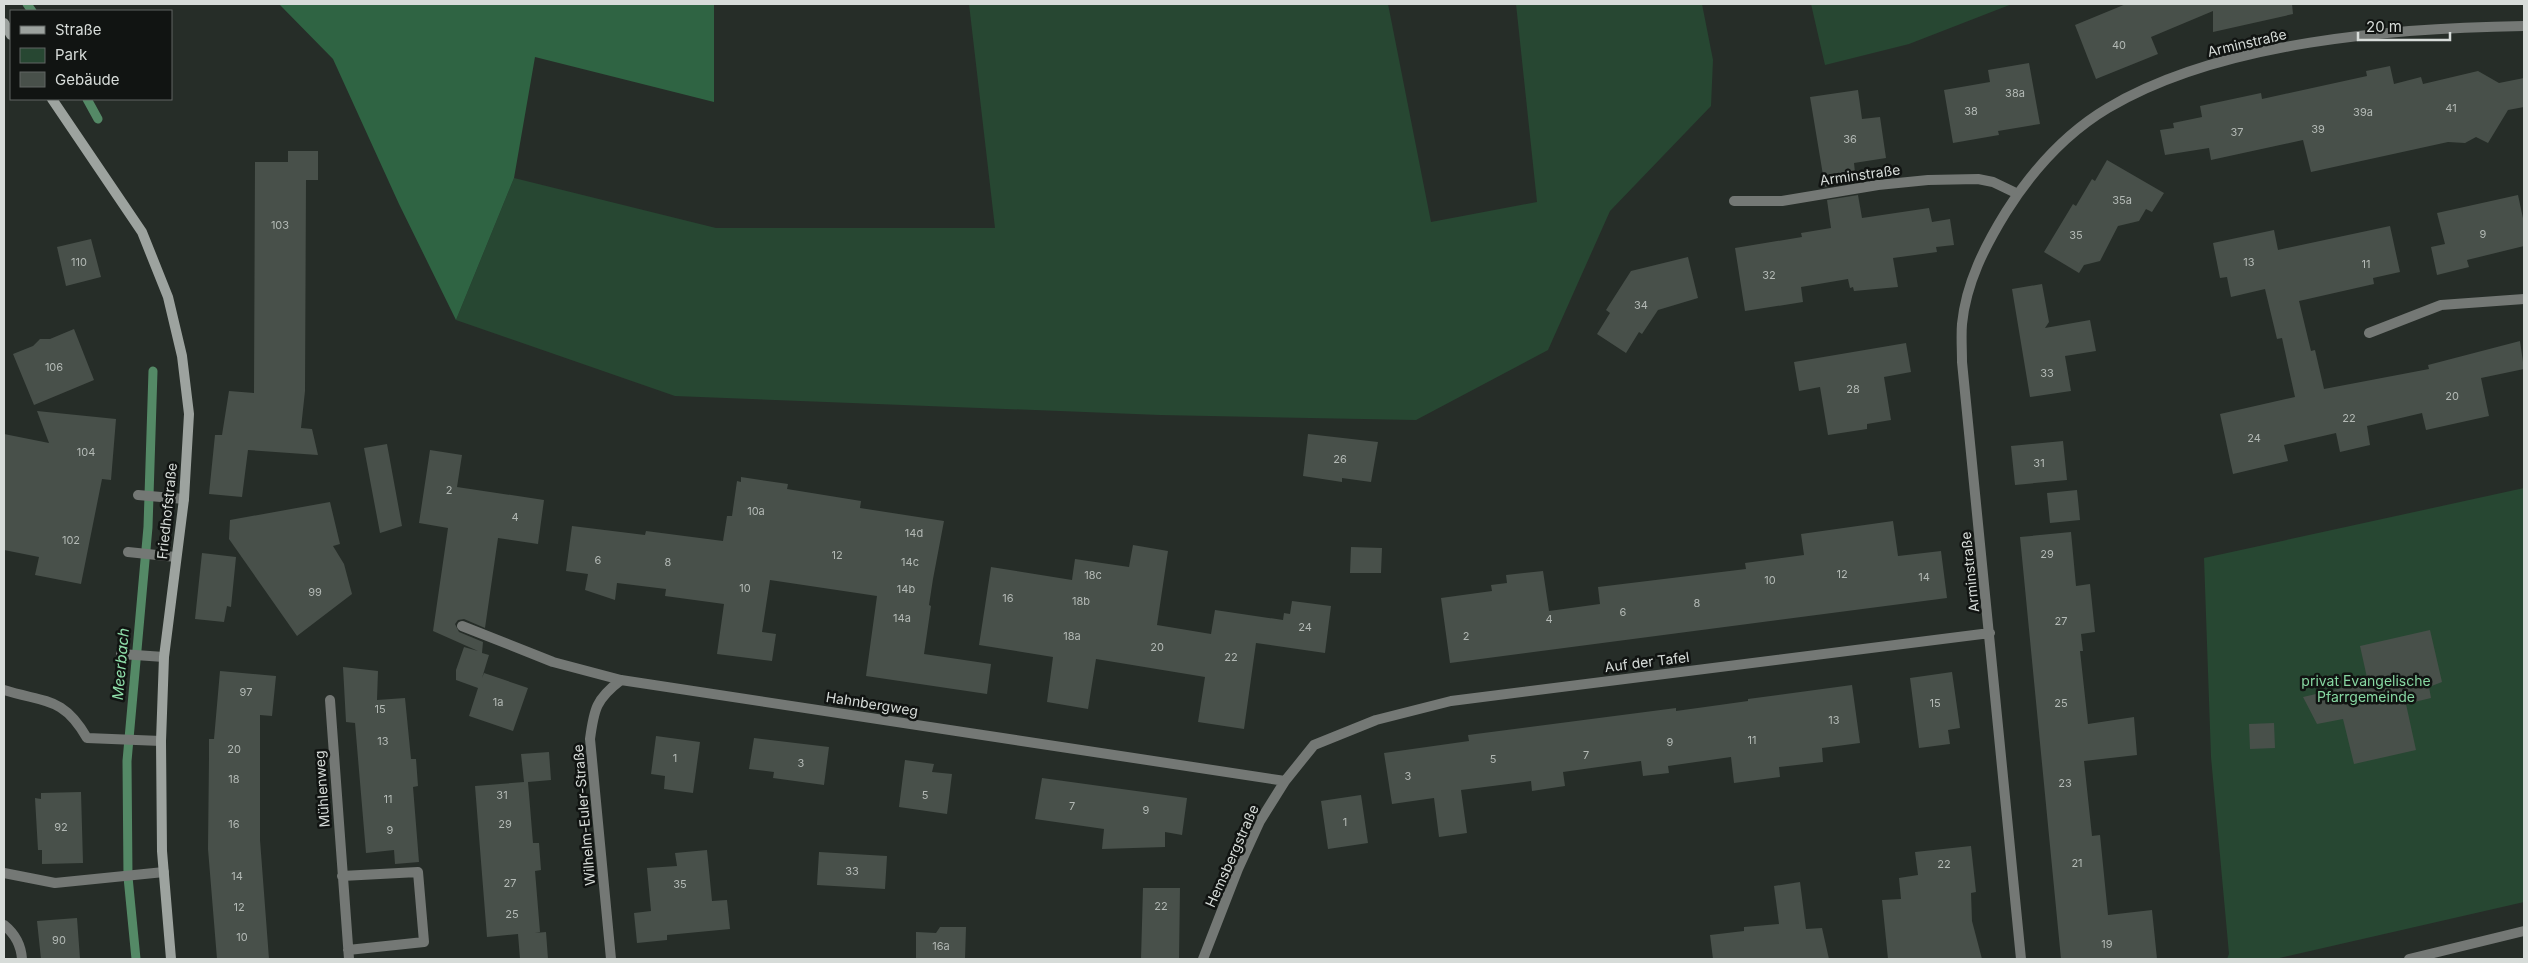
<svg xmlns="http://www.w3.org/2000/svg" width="2528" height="963" viewBox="0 0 2528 963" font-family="Inter,sans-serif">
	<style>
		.green { fill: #274732 }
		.forest { fill: #2f6443 }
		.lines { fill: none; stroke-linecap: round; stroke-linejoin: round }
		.stream { stroke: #548966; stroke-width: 9 }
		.building { fill: #48504a }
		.lane { stroke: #747875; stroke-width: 10 }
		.street { stroke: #747875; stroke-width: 10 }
		.secondary { stroke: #9da39f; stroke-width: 10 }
		.labels { text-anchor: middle; stroke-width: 5; stroke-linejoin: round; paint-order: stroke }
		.number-label { font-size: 11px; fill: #b3b9b5 }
		.street-label { font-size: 14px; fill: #d7dcd9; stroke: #111412 }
		.park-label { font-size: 14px; fill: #87d7a2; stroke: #111412 }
		.water-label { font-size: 15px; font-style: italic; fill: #90e0ab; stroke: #111412 }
	</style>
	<rect width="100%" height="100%" fill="#262d28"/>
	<!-- green -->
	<path class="green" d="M 969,4 L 1388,4 L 1431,222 L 1537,202 L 1516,4 L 1702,4 L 1713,60 L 1711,106 L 1610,211 L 1548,350 L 1416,420 L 1160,415 L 675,396 L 456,320 L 514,178 L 716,228 L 995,228 Z
		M 1811,4 L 2012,4 L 1909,44 L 1825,65 Z
		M 2524,488 L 2524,902 L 2275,959 L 2227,959 L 2229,954 L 2211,757 L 2204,558 Z"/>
	<!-- forest -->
	<path class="forest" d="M 279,4 L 714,4 L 714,102 L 535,57 L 514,178 L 456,320 L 399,204 L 333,59 Z"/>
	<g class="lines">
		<!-- stream -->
		<path class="stream" d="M 27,4 L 32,11
			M 87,99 L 98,119
			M 136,959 L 128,877 L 127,761 L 148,527 L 153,371"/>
	</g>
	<!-- building -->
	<path class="building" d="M 2126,4 L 2292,4 L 2293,14 L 2213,32 L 2213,11 L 2151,37 L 2158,54 L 2096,79 L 2075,25 Z
		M 2029,63 L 2040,124 L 1998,131 L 1999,135 L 1953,143 L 1944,90 L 1990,82 L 1988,70 Z
		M 2390,66 L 2394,84 L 2421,77 L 2423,84 L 2478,71 L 2499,83 L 2524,78 L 2524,107 L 2508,110 L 2488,143 L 2476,137 L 2465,143 L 2448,142 L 2311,172 L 2303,140 L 2211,160 L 2209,148 L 2165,155 L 2160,130 L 2174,128 L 2173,123 L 2202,117 L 2200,106 L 2261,93 L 2262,99 L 2367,76 L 2366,71 Z
		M 1858,90 L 1862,119 L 1880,117 L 1886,158 L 1854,163 L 1856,182 L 1825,187 L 1810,97 Z
		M 288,151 L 318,151 L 318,180 L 306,180 L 305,391 L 301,428 L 312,429 L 318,455 L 248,450 L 242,497 L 209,494 L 215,435 L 222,435 L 229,391 L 254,393 L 255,162 L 288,162 Z
		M 2107,160 L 2164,193 L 2152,212 L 2146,209 L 2139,221 L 2118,226 L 2100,261 L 2084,265 L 2079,273 L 2044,252 L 2073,204 L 2076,206 L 2092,179 L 2095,181 Z
		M 1858,195 L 1862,218 L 1929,208 L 1932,222 L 1950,219 L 1954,245 L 1936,247 L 1937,252 L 1893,258 L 1898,287 L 1854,291 L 1853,287 L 1850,288 L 1848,279 L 1801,287 L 1803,302 L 1745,311 L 1735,248 L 1802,237 L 1801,233 L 1831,228 L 1827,200 Z
		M 2518,195 L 2524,223 L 2524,246 L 2467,260 L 2469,267 L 2437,275 L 2431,247 L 2445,244 L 2437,213 Z
		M 2390,226 L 2400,272 L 2373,278 L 2374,284 L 2299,301 L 2311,351 L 2315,350 L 2324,389 L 2429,369 L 2428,365 L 2520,341 L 2524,369 L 2481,378 L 2489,416 L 2426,430 L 2422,413 L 2367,426 L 2370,445 L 2340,452 L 2336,433 L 2284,445 L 2288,461 L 2233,474 L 2220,414 L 2295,397 L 2282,338 L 2277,339 L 2265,289 L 2231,297 L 2227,277 L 2220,278 L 2213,243 L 2274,230 L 2278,250 Z
		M 91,239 L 101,277 L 66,286 L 57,247 Z
		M 1688,257 L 1698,298 L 1658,310 L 1642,334 L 1639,332 L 1626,353 L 1597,334 L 1610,313 L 1606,310 L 1631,271 Z
		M 2042,284 L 2049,322 L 2045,328 L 2090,320 L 2096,351 L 2065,356 L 2071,391 L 2030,397 L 2012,289 Z
		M 74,329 L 94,380 L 34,405 L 13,354 L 33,346 L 40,339 L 50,339 Z
		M 1906,343 L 1911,372 L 1884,377 L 1891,420 L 1867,424 L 1867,429 L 1828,435 L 1820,387 L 1799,391 L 1794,362 Z
		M 37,411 L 116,419 L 111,480 L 102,479 L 81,584 L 35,575 L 39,557 L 4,550 L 4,434 L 49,443 Z
		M 1308,434 L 1378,442 L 1371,482 L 1342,478 L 1342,482 L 1303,476 Z
		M 2063,441 L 2067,480 L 2015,485 L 2011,446 Z
		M 387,444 L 402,526 L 380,533 L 364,448 Z
		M 430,450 L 462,455 L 457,487 L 544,500 L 538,544 L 498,538 L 485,628 L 464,619 L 458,620 L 455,624 L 459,632 L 483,642 L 482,653 L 489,655 L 482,678 L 484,673 L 528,688 L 513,731 L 469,716 L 478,688 L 456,680 L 456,670 L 464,647 L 478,651 L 433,631 L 448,528 L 419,523 Z
		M 741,477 L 788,484 L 787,489 L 861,501 L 860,508 L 944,521 L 933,579 L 929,605 L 931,606 L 924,654 L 991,664 L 987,694 L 866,676 L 877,596 L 770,580 L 762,632 L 776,634 L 772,661 L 717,654 L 724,604 L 665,596 L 666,589 L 617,583 L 615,600 L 585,590 L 588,574 L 566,571 L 572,526 L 645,535 L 646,531 L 723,541 L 727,516 L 732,516 L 737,481 L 741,482 Z
		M 2077,490 L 2080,520 L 2050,523 L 2047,493 Z
		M 330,502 L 340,544 L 333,546 L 344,564 L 352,594 L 297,636 L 229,539 L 230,520 Z
		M 1893,521 L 1898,556 L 1941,551 L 1947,598 L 1450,663 L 1441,598 L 1492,591 L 1491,585 L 1507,583 L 1506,575 L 1543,571 L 1549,611 L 1600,604 L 1598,587 L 1746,569 L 1745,563 L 1804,555 L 1801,534 Z
		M 2071,532 L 2076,586 L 2090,584 L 2095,632 L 2081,634 L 2083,651 L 2080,651 L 2088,724 L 2134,717 L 2137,755 L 2084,761 L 2092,836 L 2100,835 L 2108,915 L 2152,910 L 2157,959 L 2061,959 L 2020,537 Z
		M 1133,545 L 1168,551 L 1157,625 L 1211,634 L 1215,610 L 1283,620 L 1284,613 L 1290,614 L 1292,601 L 1331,606 L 1325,653 L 1256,643 L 1244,729 L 1198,722 L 1205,677 L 1096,659 L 1088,709 L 1047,702 L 1053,657 L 979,645 L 991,567 L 1072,580 L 1075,559 L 1129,567 Z
		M 1351,547 L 1382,548 L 1381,573 L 1350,573 Z
		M 202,553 L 236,557 L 231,607 L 227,606 L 224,622 L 195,619 Z
		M 2430,630 L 2442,682 L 2429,687 L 2431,698 L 2406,704 L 2416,750 L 2354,764 L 2343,719 L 2317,724 L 2303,697 L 2368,682 L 2360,646 Z
		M 343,667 L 378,671 L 377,700 L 405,698 L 411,759 L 416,759 L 418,786 L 413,787 L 419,862 L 395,864 L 394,850 L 366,853 L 355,723 L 346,722 Z
		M 220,671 L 276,676 L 272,716 L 260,715 L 260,840 L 269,959 L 217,959 L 208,849 L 209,758 L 209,739 L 214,739 Z
		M 1952,672 L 1960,728 L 1948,730 L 1950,744 L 1919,748 L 1910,678 Z
		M 1852,685 L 1860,743 L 1822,748 L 1823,762 L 1779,767 L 1780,777 L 1734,783 L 1731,757 L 1668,766 L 1669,773 L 1643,776 L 1641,761 L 1563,772 L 1565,786 L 1532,791 L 1531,781 L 1461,790 L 1467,833 L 1439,837 L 1434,798 L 1392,804 L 1384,753 L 1469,741 L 1468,735 L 1676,708 L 1676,711 L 1705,707 L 1748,701 L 1748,699 Z
		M 2274,723 L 2275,748 L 2250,749 L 2249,724 Z
		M 656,736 L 700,742 L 693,793 L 664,789 L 665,776 L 651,774 Z
		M 754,738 L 829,747 L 824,785 L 773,778 L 774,772 L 749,769 Z
		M 549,752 L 551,780 L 528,782 L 533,843 L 539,843 L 541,870 L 535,871 L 540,932 L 535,933 L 546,932 L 548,959 L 520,959 L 518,934 L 487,937 L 475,786 L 524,782 L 521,754 Z
		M 905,760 L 934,764 L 932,772 L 952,774 L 947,814 L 899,807 Z
		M 1042,778 L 1187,798 L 1182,835 L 1165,832 L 1165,847 L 1102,849 L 1104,829 L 1035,819 Z
		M 81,792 L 83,863 L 42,864 L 42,850 L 38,850 L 35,798 L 41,799 L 41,793 Z
		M 1361,795 L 1368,843 L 1328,849 L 1321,801 Z
		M 1971,846 L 1976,892 L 1971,893 L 1972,921 L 1982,959 L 1888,959 L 1882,900 L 1901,899 L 1899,878 L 1918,875 L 1915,852 Z
		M 707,850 L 712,901 L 727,900 L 730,929 L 667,935 L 667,940 L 637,943 L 634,913 L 651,911 L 647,868 L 677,866 L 675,853 Z
		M 819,852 L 887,856 L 885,889 L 817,885 Z
		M 1800,882 L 1806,929 L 1822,928 L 1829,959 L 1713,959 L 1710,935 L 1744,931 L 1744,927 L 1779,924 L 1774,886 Z
		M 1143,888 L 1180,888 L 1179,959 L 1141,959 Z
		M 77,918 L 80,959 L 41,959 L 37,921 Z
		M 940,927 L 966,927 L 965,959 L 916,959 L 916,932 L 936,933 Z"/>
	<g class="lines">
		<!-- lane -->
		<path class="lane" d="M 138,495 L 184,499
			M 128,552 L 176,557
			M 121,654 L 164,657
			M 4,690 C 45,703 63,696 87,738 L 161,741
			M 4,873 L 55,883 L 164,872
			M 4,925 C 14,933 21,945 22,959"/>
		<!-- street -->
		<path class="street" d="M 1734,201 L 1782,201 L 1878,185 L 1928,180 L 1978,179 L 1993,182 L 2018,194
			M 2369,333 L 2441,305 L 2524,299
			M 462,626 L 553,662 L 621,680 L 1285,781
			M 330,700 L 349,959
			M 342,876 L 418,872 L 424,942 L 348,950
			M 611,959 L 590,739 C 594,709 596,699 621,680
			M 1203,959 L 1238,869 L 1260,821 L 1285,781 L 1314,745 L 1376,720 L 1451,701 L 1990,633
			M 2021,959 L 1962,362 C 1962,349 1961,336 1962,324 C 1966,283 1985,246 2006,212 C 2032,171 2066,133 2108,108 C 2221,41 2395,28 2524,26
			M 2409,959 L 2524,931"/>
		<!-- secondary -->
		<path class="secondary" d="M 4,23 L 11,35
			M 52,99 L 142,232 L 168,297 L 182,356 L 189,414 L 184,499 L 164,657 L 161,741 L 162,851 L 171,959"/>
	</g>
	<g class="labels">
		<!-- number labels -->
		<g class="number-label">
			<text x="2119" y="49">40</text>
			<text x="2015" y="97">38a</text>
			<text x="2451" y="112">41</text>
			<text x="1971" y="115">38</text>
			<text x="2363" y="116">39a</text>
			<text x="2318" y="133">39</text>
			<text x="2237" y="136">37</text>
			<text x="1850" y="143">36</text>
			<text x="2122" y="204">35a</text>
			<text x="280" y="229">103</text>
			<text x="2483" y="238">9</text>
			<text x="2076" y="239">35</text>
			<text x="79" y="266">110</text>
			<text x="2249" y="266">13</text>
			<text x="2366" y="268">11</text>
			<text x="1769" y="279">32</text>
			<text x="1641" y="309">34</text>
			<text x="54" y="371">106</text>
			<text x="2047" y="377">33</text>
			<text x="1853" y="393">28</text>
			<text x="2452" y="400">20</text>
			<text x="2349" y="422">22</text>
			<text x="2254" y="442">24</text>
			<text x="86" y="456">104</text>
			<text x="1340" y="463">26</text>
			<text x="2039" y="467">31</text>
			<text x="449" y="494">2</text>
			<text x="756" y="515">10a</text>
			<text x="515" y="521">4</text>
			<text x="914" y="537">14d</text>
			<text x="71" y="544">102</text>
			<text x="2047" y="558">29</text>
			<text x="837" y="559">12</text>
			<text x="598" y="564">6</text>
			<text x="668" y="566">8</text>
			<text x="910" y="566">14c</text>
			<text x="1842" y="578">12</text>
			<text x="1093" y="579">18c</text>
			<text x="1924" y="581">14</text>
			<text x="1770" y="584">10</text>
			<text x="745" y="592">10</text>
			<text x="906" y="593">14b</text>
			<text x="315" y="596">99</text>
			<text x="1008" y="602">16</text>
			<text x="1081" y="605">18b</text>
			<text x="1697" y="607">8</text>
			<text x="1623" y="616">6</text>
			<text x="902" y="622">14a</text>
			<text x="1549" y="623">4</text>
			<text x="2061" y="625">27</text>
			<text x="1305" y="631">24</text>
			<text x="1072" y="640">18a</text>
			<text x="1466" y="640">2</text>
			<text x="1157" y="651">20</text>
			<text x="1231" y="661">22</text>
			<text x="246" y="696">97</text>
			<text x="498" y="706">1a</text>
			<text x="1935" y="707">15</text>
			<text x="2061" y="707">25</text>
			<text x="380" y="713">15</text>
			<text x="1834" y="724">13</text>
			<text x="1752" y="744">11</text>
			<text x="383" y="745">13</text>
			<text x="1670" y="746">9</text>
			<text x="234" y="753">20</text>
			<text x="1586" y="759">7</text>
			<text x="675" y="762">1</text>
			<text x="1493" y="763">5</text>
			<text x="801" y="767">3</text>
			<text x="1408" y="780">3</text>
			<text x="234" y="783">18</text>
			<text x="2065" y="787">23</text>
			<text x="502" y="799">31</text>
			<text x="925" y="799">5</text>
			<text x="388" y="803">11</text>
			<text x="1072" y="810">7</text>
			<text x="1146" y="814">9</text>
			<text x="1345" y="826">1</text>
			<text x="234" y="828">16</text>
			<text x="505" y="828">29</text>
			<text x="61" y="831">92</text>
			<text x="390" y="834">9</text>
			<text x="2077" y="867">21</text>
			<text x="1944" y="868">22</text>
			<text x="852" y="875">33</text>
			<text x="237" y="880">14</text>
			<text x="510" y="887">27</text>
			<text x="680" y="888">35</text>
			<text x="1161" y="910">22</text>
			<text x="239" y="911">12</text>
			<text x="512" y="918">25</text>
			<text x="242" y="941">10</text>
			<text x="59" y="944">90</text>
			<text x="2107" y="948">19</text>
			<text x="941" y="950">16a</text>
		</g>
		<!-- street labels -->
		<g class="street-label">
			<text transform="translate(2247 43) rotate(-13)" y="5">Arminstraße</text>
			<text transform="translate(1860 175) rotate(-8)" y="5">Arminstraße</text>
			<text transform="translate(167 511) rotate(-84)" y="5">Friedhofstraße</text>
			<text transform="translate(1970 572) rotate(-96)" y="5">Arminstraße</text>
			<text transform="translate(1647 662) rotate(-7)" y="5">Auf der Tafel</text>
			<text transform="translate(872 704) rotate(9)" y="5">Hahnbergweg</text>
			<text transform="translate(322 789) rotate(-94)" y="5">Mühlenweg</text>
			<text transform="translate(584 815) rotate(-95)" y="5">Wilhelm-Euler-Straße</text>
			<text transform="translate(1232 856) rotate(-66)" y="5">Hemsbergstraße</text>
		</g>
		<!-- park labels -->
		<g class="park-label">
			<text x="2366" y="686">privat Evangelische<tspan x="2366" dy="16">Pfarrgemeinde</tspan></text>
		</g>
		<!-- water labels -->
		<g class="water-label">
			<text transform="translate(121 664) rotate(-85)" y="5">Meerbach</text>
		</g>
	</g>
	<!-- border -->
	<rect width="2528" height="963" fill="none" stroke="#d7dcd9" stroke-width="10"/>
	<!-- legend -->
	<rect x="10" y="10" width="162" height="90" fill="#111412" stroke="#606462"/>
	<rect x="20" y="26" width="25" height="8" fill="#9da39f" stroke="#606462"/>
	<text x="55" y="35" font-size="15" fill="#d7dcd9">Straße</text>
	<rect x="20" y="48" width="25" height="15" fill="#274732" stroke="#606462"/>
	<text x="55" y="60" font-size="15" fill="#d7dcd9">Park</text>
	<rect x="20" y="72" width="25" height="15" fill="#48504a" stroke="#606462"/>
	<text x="55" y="85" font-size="15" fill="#d7dcd9">Gebäude</text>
	<!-- scale -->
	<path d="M2358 32v8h92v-8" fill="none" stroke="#d7dcd9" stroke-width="2.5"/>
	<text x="2366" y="32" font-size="15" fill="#d7dcd9" stroke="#111412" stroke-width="4" paint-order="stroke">20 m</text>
</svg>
